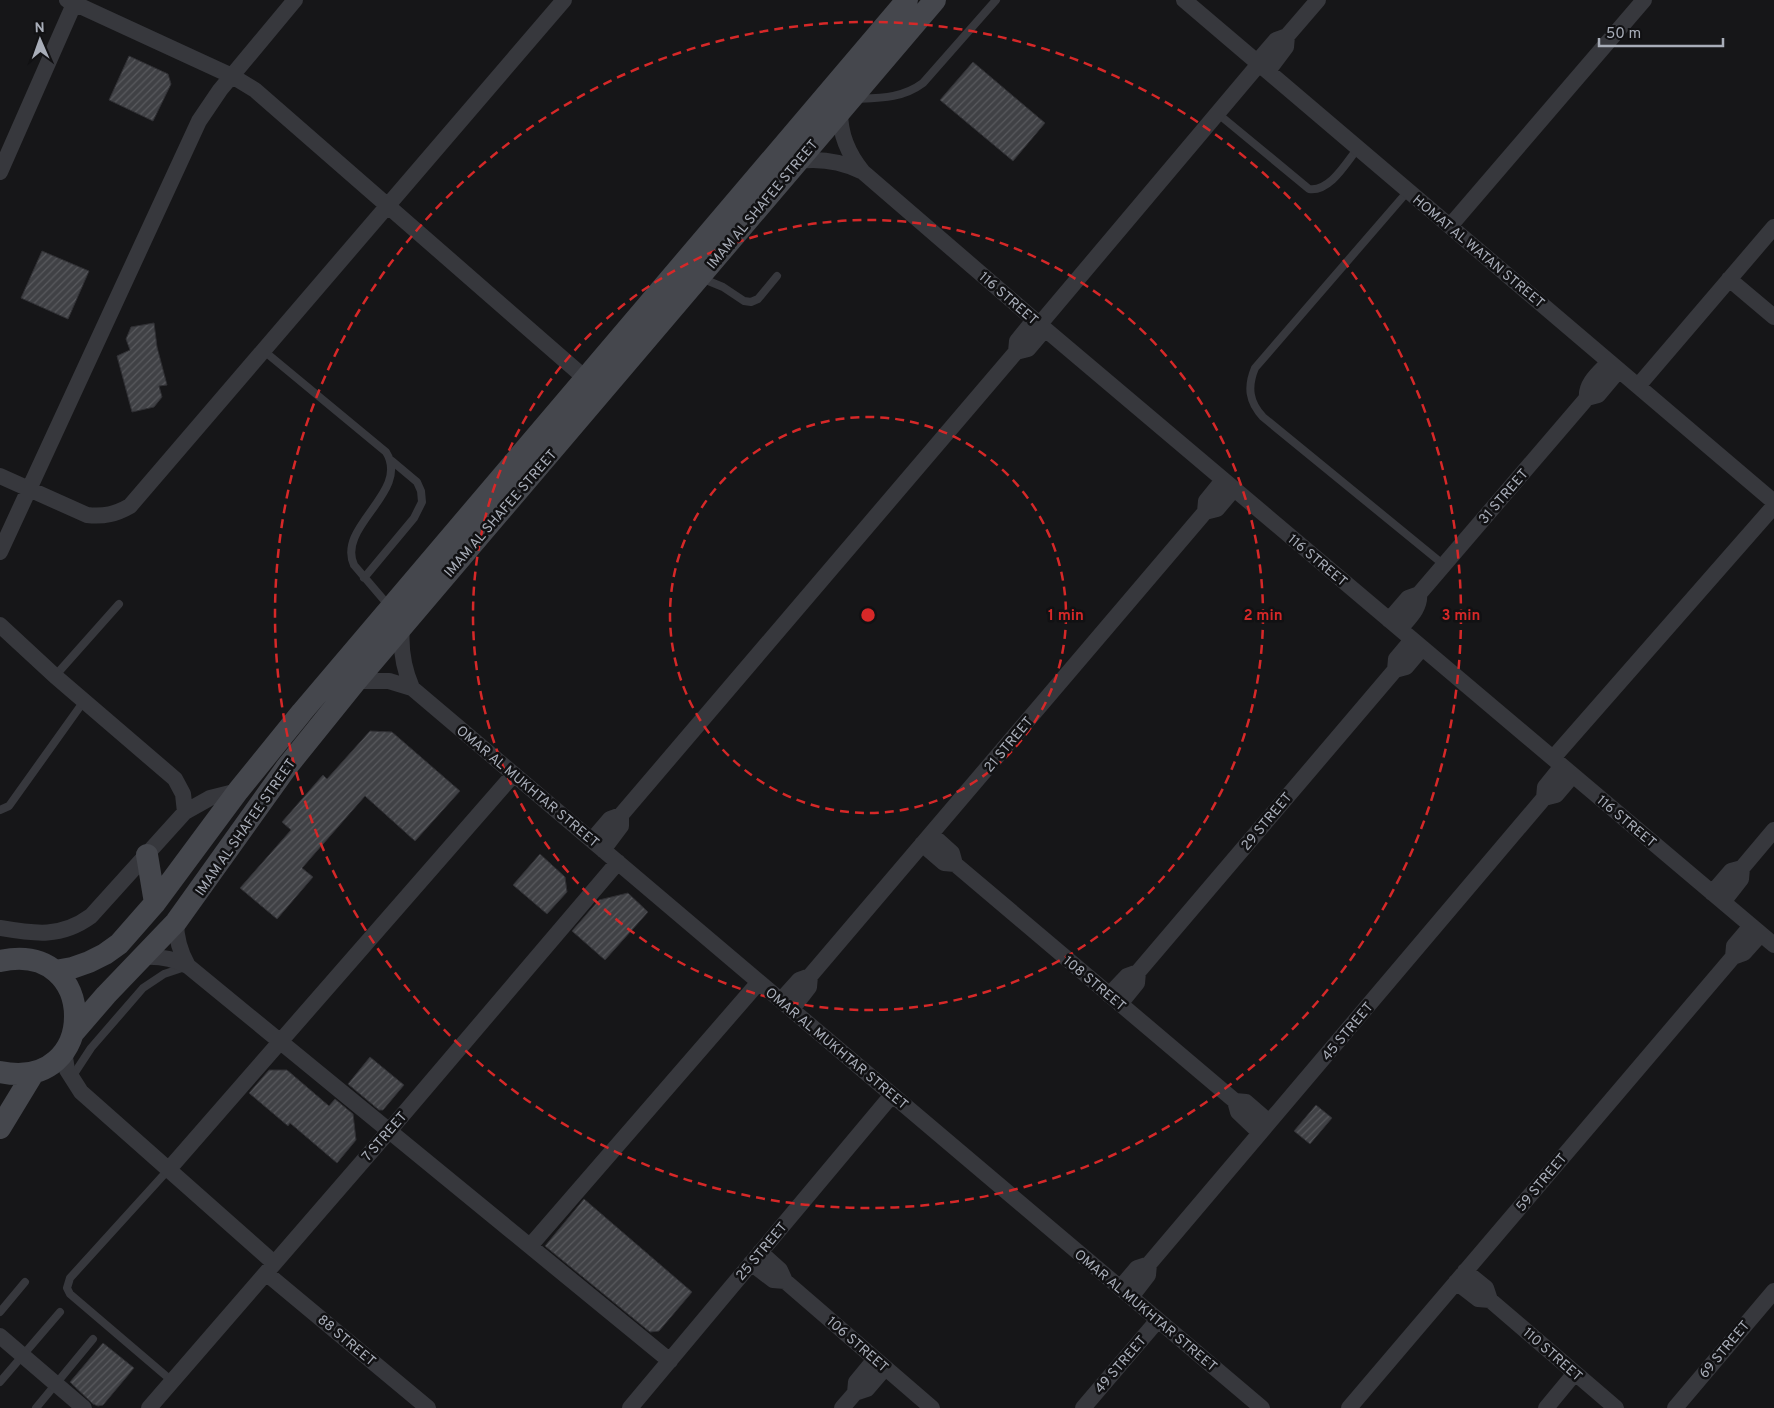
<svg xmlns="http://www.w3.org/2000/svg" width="1774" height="1408" viewBox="0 0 1774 1408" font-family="Overpass,sans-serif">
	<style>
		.building { fill: url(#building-hatch); stroke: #303034 }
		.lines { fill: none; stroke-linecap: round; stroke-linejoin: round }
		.lane { stroke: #37383d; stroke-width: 8 }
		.street { stroke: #37383d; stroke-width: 16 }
		.secondary { stroke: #45474d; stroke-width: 22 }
		.ring { fill: none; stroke: #d62828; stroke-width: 2.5; stroke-dasharray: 9 6 }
		.labels { text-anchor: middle; stroke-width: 5; stroke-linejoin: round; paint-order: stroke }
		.street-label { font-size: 14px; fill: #a8adb8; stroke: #111113 }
		.centre { fill: #d62828; stroke: #111113; stroke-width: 2.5 }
		.ring-label { font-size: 15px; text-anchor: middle; font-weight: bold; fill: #d62828; stroke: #111113; stroke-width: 5; stroke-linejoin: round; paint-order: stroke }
	</style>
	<defs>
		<pattern id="building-hatch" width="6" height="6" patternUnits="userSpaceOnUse" patternTransform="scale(1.25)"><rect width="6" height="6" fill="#404145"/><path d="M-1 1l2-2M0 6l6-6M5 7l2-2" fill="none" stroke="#595a5e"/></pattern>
	</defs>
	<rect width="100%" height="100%" fill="#161618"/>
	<!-- building -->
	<path class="building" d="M 129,56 L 168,74 L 171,84 L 153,121 L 109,100 Z
		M 973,62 L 1045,123 L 1013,161 L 940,100 Z
		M 42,251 L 89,271 L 68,319 L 21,298 Z
		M 154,323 L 157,347 L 167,385 L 159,386 L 162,397 L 154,407 L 132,412 L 117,356 L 130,350 L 126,339 L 131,327 Z
		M 370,731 L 392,732 L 460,791 L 415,841 L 365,796 L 302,868 L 313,877 L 277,919 L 240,888 L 291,830 L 282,822 L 323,775 L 327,779 Z
		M 540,854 L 565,877 L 567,892 L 547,914 L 513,885 Z
		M 628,893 L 648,912 L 605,960 L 572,931 L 599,900 Z
		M 370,1057 L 404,1085 L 383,1110 L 379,1110 L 348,1084 Z
		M 269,1070 L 287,1070 L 329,1106 L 335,1099 L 353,1114 L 356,1140 L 337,1163 L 290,1123 L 288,1126 L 249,1093 Z
		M 1316,1105 L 1332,1118 L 1310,1144 L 1294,1131 Z
		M 584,1199 L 692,1292 L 659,1331 L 650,1332 L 545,1246 Z
		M 103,1343 L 134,1368 L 103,1405 L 98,1406 L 93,1404 L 70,1382 Z"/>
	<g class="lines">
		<!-- lane -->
		<path class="lane" d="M 857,99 C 881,98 903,98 923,83 L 996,0
			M 1217,113 L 1309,189 C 1330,192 1346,163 1358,148
			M 1408,191 L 1255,368 C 1247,387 1249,402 1263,417 L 1444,565
			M 701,278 L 723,287 L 744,301 L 751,302 L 758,299 L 777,276
			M 264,351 L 386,452 C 411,492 336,526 354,565 L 389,606
			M 364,578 L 414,518 L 422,502 L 421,491 L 417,482 L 392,461
			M 55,676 L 119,604
			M 0,810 L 9,806 L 84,701
			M 72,1077 L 91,1048 L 143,988 L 164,974 L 185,967
			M 169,1169 L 70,1278 L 67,1288 L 70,1294 L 172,1381
			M 0,1312 L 25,1282
			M 0,1382 L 60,1312
			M 36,1408 L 93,1339"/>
		<!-- street -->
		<path class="street" d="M 67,0 L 232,76 L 255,90 L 585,378
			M 1184,0 L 1774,502
			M 1257,62 L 1276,40 L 1287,36 L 1318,0
			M 1268,71 L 1286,47 L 1287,36
			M 840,112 C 840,135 848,154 863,172 L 1045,329 L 1774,945
			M 798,161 C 821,158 840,161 861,171
			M 0,172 L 74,4
			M 1450,226 L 1644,0
			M 1729,279 L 1774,317
			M 1039,325 L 1259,64
			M 1016,352 L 1017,341 L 1034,320
			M 1638,386 L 1774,227
			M 1587,398 C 1585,383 1600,372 1609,362
			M 0,476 L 87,515 C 104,517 116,514 130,506 L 564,0
			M 1205,512 L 1206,501 L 1223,480
			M 0,552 L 199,121 L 220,90 L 295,0
			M 1389,620 L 1408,598 L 1419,594 L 1587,398 L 1598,395 L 1619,370
			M 0,625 L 55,676 L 175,779 L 183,794 L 185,812
			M 402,627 C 400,649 403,667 412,688
			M 1400,629 C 1408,619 1421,608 1419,594
			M 1395,670 L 1396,659 L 1412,640
			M 356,681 L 389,681 L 412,688 L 1262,1408
			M 1553,758 L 1774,506
			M 1544,798 L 1545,787 L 1562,766
			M 931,834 L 952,853 L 955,864
			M 592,840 L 610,819 L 621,815 L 1016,352 L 1028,349 L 1045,329
			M 922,844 L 944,863 L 955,864 L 1235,1101 L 1246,1102 L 1269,1122
			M 603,850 L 621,826 L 621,815
			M 1712,893 L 1731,871 L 1742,868 L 1774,830
			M 1723,902 L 1741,879 L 1742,868
			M 176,922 C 176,939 180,952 188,966
			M 0,928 C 35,934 61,938 91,916 L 185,812 L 210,798 L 238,791
			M 144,957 C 160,956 174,959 188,966 L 670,1361
			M 1733,957 L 1734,946 L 1751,926
			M 1109,995 L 1127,976 L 1138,972 L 1395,670 L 1406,667 L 1422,648
			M 781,1000 L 799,980 L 810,976 L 1205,512 L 1217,509 L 1234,489
			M 1120,1004 L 1137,983 L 1138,972
			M 792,1009 L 809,987 L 810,976
			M 64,1051 L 67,1070 L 81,1092 L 274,1263
			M 1235,1101 L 1238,1112 L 1260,1133
			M 169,1169 L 514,774
			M 530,1246 L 759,982
			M 760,1252 L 780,1270 L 785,1281 L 932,1408
			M 751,1263 L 773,1280 L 785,1281
			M 1465,1271 L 1486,1288 L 1490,1300 L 1616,1408
			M 266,1273 L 428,1408
			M 1456,1282 L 1478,1299 L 1490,1300
			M 1120,1288 L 1137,1268 L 1149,1264 L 1544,798 L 1556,795 L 1573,775
			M 1131,1297 L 1148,1275 L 1149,1264
			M 0,1336 L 84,1408
			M 855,1393 L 856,1382 L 875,1359
			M 149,1408 L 389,1131 L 618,862
			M 630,1408 L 892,1095
			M 842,1408 L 855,1393 L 867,1389 L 885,1368
			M 1083,1408 L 1158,1320
			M 1349,1408 L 1733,957 L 1744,953 L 1761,934
			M 1546,1408 L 1575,1373
			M 1675,1408 L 1774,1291"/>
		<!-- secondary -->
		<path class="secondary" d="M 147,855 L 155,903
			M 0,961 C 100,939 100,1093 0,1072
			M 55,971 L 72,968 L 89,962 L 105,954 L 119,944 L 155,903 L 238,791 L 302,712 L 907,0
			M 74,1032 L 106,995 L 176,922 L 286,768 L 356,681 L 935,0
			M 0,1128 L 34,1072"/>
	</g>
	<!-- distance rings -->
	<g class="ring">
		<circle cx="868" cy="615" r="198"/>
		<circle cx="868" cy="615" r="395"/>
		<circle cx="868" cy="615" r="593"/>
	</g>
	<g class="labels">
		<!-- street labels -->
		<g class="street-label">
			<text transform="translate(762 204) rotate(-50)" y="5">IMAM AL SHAFEE STREET</text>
			<text transform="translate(1479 251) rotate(40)" y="5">HOMAT AL WATAN STREET</text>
			<text transform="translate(1009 298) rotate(41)" y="5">116 STREET</text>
			<text transform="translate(1503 496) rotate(-49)" y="5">31 STREET</text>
			<text transform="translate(500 513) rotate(-49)" y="5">IMAM AL SHAFEE STREET</text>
			<text transform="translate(1318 560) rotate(40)" y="5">116 STREET</text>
			<text transform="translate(1008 744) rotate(-50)" y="5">21 STREET</text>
			<text transform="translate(528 786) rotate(40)" y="5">OMAR AL MUKHTAR STREET</text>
			<text transform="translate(1266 821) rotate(-50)" y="5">29 STREET</text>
			<text transform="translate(1627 821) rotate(40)" y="5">116 STREET</text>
			<text transform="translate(245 827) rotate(-55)" y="5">IMAM AL SHAFEE STREET</text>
			<text transform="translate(1095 983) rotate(40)" y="5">108 STREET</text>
			<text transform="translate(1347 1031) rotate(-50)" y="5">45 STREET</text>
			<text transform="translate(837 1048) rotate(40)" y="5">OMAR AL MUKHTAR STREET</text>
			<text transform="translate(384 1136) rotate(-49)" y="5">7 STREET</text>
			<text transform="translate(1541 1182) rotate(-50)" y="5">59 STREET</text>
			<text transform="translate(761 1251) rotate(-50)" y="5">25 STREET</text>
			<text transform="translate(1146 1310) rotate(40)" y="5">OMAR AL MUKHTAR STREET</text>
			<text transform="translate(347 1340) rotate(40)" y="5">88 STREET</text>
			<text transform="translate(858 1344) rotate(41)" y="5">106 STREET</text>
			<text transform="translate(1724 1349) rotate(-50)" y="5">69 STREET</text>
			<text transform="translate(1553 1354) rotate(41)" y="5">110 STREET</text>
			<text transform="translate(1120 1364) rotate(-49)" y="5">49 STREET</text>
		</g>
	</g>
	<circle cx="868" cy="615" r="8" class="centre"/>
	<g class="ring-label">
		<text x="1066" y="620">1 min</text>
		<text x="1263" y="620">2 min</text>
		<text x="1461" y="620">3 min</text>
	</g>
	<!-- north arrow -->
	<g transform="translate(40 40) rotate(358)" stroke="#111113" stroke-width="4" paint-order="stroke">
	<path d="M0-4L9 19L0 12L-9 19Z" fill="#a8adb8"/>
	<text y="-8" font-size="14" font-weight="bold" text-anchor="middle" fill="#a8adb8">N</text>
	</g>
	<!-- scale -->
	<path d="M1599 38v8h124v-8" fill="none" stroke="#a8adb8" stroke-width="2.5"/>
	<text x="1606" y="38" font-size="15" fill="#a8adb8" stroke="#111113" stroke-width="4" paint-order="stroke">50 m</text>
</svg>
